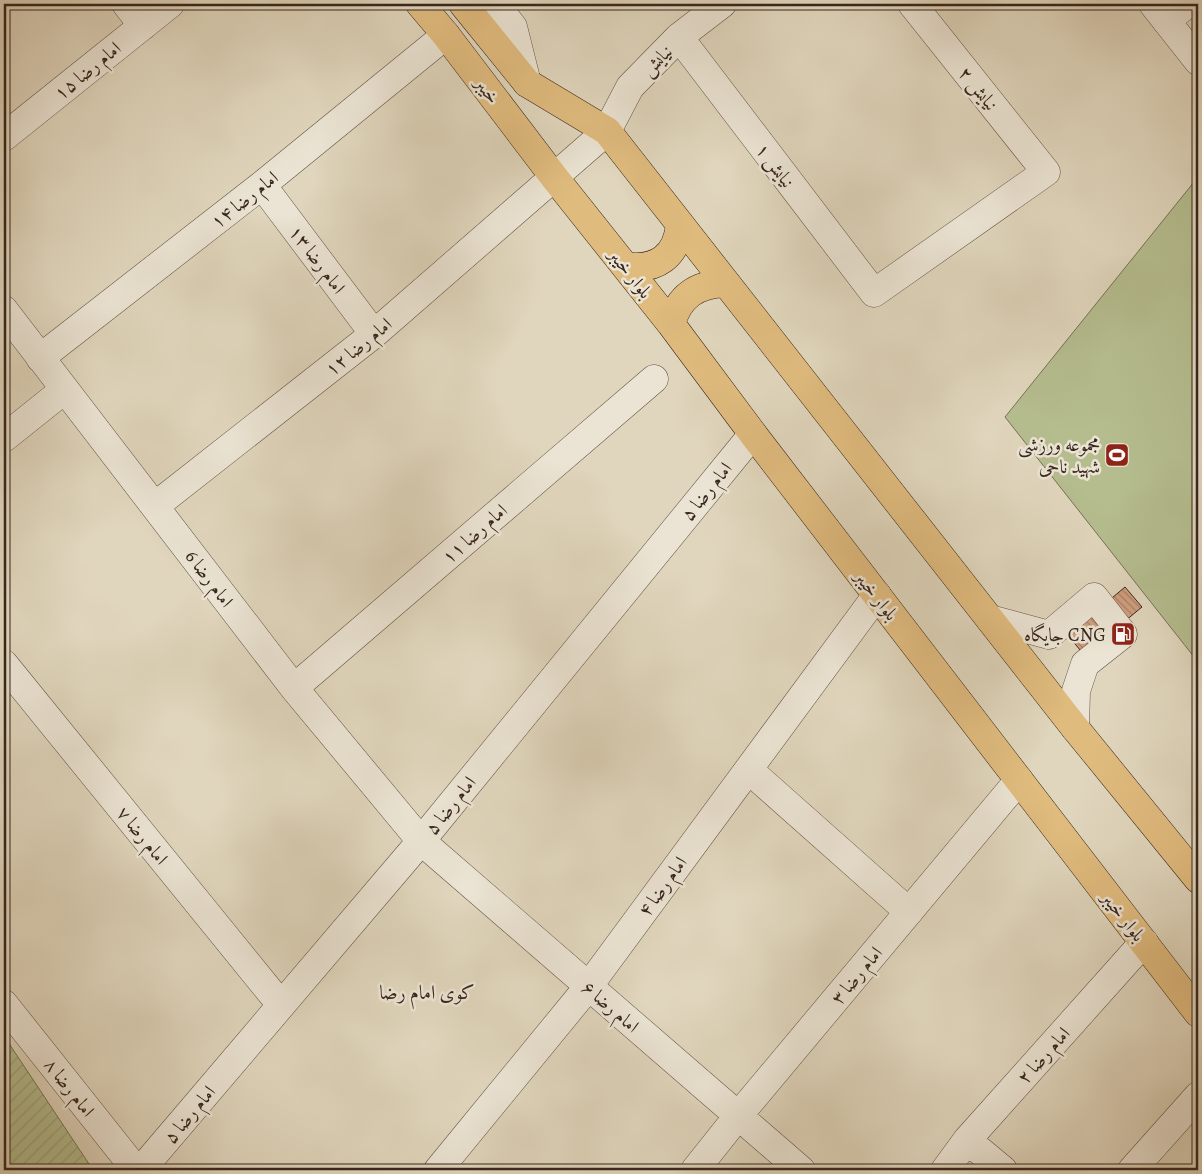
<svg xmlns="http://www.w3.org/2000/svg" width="1202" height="1174" viewBox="0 0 1202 1174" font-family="Alegreya,Amiri,serif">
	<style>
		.garden { fill: url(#garden-furrows); stroke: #767256 }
		.pitch { fill: #b5bd8f; stroke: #767256 }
		.building { fill: url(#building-back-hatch); stroke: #37261d }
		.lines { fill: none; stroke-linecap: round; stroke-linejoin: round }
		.minor-casing { stroke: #615245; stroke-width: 29 }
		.major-casing { stroke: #37261d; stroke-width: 29 }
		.minor { stroke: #ebe4d4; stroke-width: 28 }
		.major { stroke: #e0bb7e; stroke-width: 28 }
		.labels { text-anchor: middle; stroke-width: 5; stroke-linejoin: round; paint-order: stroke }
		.street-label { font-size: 19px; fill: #37261d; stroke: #ebe4d4 }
		.poi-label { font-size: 19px; fill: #37261d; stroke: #ebe4d4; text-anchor: end }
		.neighbourhood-label { font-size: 20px; fill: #37261d; stroke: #ebe4d4 }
	</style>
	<defs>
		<pattern id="garden-furrows" width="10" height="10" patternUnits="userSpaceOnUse" patternTransform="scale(1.25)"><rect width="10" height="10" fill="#b5bd8f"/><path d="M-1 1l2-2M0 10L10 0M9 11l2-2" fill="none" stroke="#9ca27b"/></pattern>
		<pattern id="building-back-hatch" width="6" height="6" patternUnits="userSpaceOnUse" patternTransform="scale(1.25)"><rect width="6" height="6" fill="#d19f7f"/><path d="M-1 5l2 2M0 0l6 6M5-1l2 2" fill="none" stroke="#aa8167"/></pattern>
	</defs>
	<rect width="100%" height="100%" fill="#e0d6bd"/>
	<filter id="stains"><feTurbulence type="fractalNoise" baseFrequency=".004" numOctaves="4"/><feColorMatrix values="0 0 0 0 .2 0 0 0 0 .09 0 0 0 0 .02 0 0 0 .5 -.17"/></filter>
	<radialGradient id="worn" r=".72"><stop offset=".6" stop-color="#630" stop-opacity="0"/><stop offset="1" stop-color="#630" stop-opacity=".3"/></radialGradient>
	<!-- garden -->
	<path class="garden" d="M 4,1036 L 93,1170 L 4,1170 Z"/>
	<!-- pitch -->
	<path class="pitch" d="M 1198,177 L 1198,662 L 1005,417 Z"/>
	<!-- building -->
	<path class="building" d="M 1125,587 L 1142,607 L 1084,655 L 1068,635 Z"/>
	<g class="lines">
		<defs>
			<path id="minor" d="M 126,4 L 143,26
				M 495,4 L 513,27 L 527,83
				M 1153,4 L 1198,61
				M 1166,21 L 1187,4
				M 679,37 L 874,293 L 1046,172 L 912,4
				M 4,137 L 170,4
				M 262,185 L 374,334
				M 4,310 L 294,688 L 421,841 L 801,1170
				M 40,358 L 262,185 L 446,35
				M 4,438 L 64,390
				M 155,506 L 374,334 L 607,131 L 630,87 L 679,37 L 722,4
				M 990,619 L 1049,635 L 1094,597 L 1123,634 L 1085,664 L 1076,691 L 1075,728
				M 4,664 L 281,1005
				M 294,688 L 654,379
				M 749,770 L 909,912
				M 4,1004 L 136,1170
				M 967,1140 L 1003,1170
				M 141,1170 L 421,841 L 753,434
				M 438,1170 L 588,987 L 877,595
				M 695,1170 L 738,1116 L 1019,780
				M 945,1170 L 967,1140 L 1144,942
				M 1132,1170 L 1198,1096"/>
			<path id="major" d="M 420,4 L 446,35 L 554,177 L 671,324 L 753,434 L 1198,1013
				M 463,4 L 527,83 L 607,131 L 1075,728 L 1198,879
				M 625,266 C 657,271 677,256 680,224
				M 671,324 C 679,296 697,284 726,283"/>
		</defs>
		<!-- minor casing -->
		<use href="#minor" class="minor-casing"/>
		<!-- major casing -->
		<use href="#major" class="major-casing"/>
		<!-- minor -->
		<use href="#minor" class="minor"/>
		<!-- major -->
		<use href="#major" class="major"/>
	</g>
	<!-- icons -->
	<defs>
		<symbol id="stadium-square" viewBox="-11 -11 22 22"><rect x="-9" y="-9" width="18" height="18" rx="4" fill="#8f2418" stroke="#ebe4d4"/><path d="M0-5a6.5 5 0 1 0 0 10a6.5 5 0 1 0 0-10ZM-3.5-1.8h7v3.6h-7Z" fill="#fff"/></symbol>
		<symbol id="fuel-square" viewBox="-11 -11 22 22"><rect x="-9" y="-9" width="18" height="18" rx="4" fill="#8f2418" stroke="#ebe4d4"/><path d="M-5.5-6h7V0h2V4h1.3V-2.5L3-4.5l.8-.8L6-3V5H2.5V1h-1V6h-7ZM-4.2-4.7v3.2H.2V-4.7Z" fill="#fff"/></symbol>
	</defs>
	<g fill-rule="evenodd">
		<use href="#stadium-square" x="1103" y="441" width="28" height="28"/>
		<use href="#fuel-square" x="1109" y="620" width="28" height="28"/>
	</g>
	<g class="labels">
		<!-- street labels -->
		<g class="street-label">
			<text transform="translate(656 60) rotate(-46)" y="7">نیایش</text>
			<text transform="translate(87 70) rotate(-39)" y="7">امام رضا ۱۵</text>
			<text transform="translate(979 88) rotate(51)" y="7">نیایش ۲</text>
			<text transform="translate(488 90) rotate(53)" y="7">خیبر</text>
			<text transform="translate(776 165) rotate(53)" y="7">نیایش ۱</text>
			<text transform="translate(244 199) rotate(-38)" y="7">امام رضا ۱۴</text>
			<text transform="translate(318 259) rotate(53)" y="7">امام رضا ۱۳</text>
			<text transform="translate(631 273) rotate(52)" y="7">بلوار خیبر</text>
			<text transform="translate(358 346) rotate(-39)" y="7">امام رضا ۱۲</text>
			<text transform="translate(706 491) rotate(-51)" y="7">امام رضا ۵</text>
			<text transform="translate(474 533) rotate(-41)" y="7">امام رضا ۱۱</text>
			<text transform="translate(210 578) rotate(53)" y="7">امام رضا 6</text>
			<text transform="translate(877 595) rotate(52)" y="7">بلوار خیبر</text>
			<text transform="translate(450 805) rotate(-51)" y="7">امام رضا ۵</text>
			<text transform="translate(143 835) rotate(51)" y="7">امام رضا ۷</text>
			<text transform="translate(662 886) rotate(-54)" y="7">امام رضا ۴</text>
			<text transform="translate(1124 916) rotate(52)" y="7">بلوار خیبر</text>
			<text transform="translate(856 975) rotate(-50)" y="7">امام رضا ۳</text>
			<text transform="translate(611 1006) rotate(41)" y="7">امام رضا ۶</text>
			<text transform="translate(1043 1055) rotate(-48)" y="7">امام رضا ۲</text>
			<text transform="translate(70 1087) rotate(52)" y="7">امام رضا ۸</text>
			<text transform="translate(189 1114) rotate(-50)" y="7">امام رضا ۵</text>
		</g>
		<!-- poi labels -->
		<g class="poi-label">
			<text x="1100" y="451">مجموعه ورزشی<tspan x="1100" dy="22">شهید ناحی</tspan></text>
			<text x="1106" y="641">جایگاه CNG</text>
		</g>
		<!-- neighbourhood labels -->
		<g class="neighbourhood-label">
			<text x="427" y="999">کوی امام رضا</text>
		</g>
	</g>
	<!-- margin -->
	<rect width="1202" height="1174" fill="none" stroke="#e0d6bd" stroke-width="20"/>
	<rect x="5" y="5" width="1192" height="1164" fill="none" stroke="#37261d" stroke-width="2.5"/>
	<rect x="10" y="10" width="1182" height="1154" fill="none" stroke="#37261d"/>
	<rect width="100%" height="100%" filter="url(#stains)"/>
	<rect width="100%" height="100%" fill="url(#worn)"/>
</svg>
